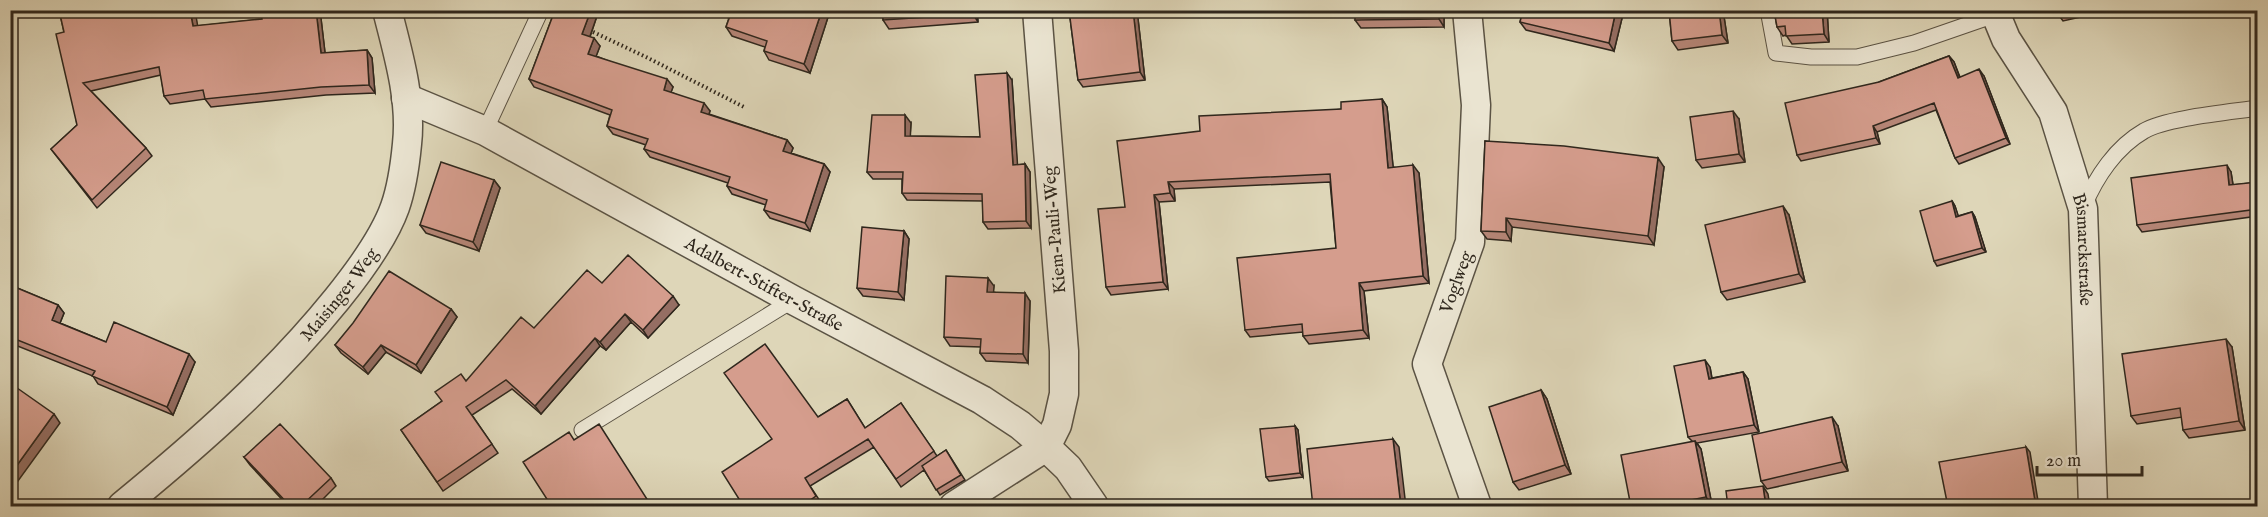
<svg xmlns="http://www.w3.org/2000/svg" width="2268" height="517" viewBox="0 0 2268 517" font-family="'IM FELL English',serif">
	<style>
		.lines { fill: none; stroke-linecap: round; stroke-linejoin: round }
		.lane-casing { stroke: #5b5344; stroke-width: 17 }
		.street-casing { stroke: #5b5344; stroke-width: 31 }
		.path { stroke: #2f271d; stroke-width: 4; stroke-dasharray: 1.5 3; stroke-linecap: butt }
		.lane { stroke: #eae4d1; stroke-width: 15 }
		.street { stroke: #eae4d1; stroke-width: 28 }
		.wall { fill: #b78779; stroke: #2f271d; stroke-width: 1.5 }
		.shaded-wall { fill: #956e63; stroke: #2f271d; stroke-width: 1.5 }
		.building { fill: #d59d8d; stroke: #2f271d; stroke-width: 1.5 }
		.labels { text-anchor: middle; stroke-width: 4.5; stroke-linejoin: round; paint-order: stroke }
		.street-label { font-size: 18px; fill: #2f271d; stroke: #eae4d1 }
	</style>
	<rect width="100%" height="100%" fill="#ded6b8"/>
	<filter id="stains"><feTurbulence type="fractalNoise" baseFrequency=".00333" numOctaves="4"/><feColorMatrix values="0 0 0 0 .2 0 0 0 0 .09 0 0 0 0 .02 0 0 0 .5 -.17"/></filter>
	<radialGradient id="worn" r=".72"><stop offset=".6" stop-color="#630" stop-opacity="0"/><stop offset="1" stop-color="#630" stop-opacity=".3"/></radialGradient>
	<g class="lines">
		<defs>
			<path id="lane" d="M 1768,10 L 1776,53 L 1811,57 L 1857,57 L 1914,43 L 1995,15
				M 485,131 L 541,10
				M 2084,206 C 2096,177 2116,147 2144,131 C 2165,118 2231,112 2258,108
				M 582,430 L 793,300"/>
			<g id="street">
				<path d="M 1467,10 L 1476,105 L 1470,242 L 1427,364 L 1477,506"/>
				<path id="s1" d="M 1994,10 L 2006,39 L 2053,112 L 2083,209 L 2093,506"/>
				<path id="s2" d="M 406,98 L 485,131 L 793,300 L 982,400 L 1020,425 L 1046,447 L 1068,468 L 1094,506"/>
				<path id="s3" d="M 122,506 C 199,443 274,377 337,299 C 358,273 384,238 395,207 C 402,187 405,165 407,144 C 412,100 398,53 387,10"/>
				<path d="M 954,506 L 1046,447 L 1057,425 L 1064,394 L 1064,351 L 1037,10"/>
			</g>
		</defs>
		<!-- lane casing -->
		<use href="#lane" class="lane-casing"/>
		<!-- street casing -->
		<use href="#street" class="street-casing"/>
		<!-- path -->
		<path class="path" d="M 589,30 L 646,57 L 744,107"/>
		<!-- lane -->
		<use href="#lane" class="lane"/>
		<!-- street -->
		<use href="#street" class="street"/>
	</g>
	<!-- wall -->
	<path class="wall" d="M 59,10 L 195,10 L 197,26 L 262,19 L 261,10 L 320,10 L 325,53 L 367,50 L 372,58 L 375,93 L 326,95 L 211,107 L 205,99 L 170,104 L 164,96 L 161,75 L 91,91 L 146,148 L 152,156 L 97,208 L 51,149 L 77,125 L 64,32 Z
		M 555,10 L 599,10 L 590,37 L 600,46 L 596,56 L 673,87 L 671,92 L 710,111 L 709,114 L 787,140 L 793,148 L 791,153 L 824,164 L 830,172 L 810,231 L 770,218 L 764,210 L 766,205 L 732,194 L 727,186 L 728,183 L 650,157 L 644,149 L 646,145 L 613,134 L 607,126 L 610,115 L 534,87 L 529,79 Z
		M 706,10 L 827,10 L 829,14 L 810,73 L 769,60 L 764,51 L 765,47 L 732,36 L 726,27 L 729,18 Z
		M 883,10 L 977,10 L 978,22 L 889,29 L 883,20 Z
		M 1069,10 L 1137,10 L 1145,80 L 1083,87 L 1078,80 Z
		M 1444,10 L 1444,27 L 1361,28 L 1355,20 Z
		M 1523,10 L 1624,10 L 1614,51 L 1526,30 L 1520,22 Z
		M 1669,10 L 1723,10 L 1728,43 L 1678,50 L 1672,41 Z
		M 1774,10 L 1827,10 L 1829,42 L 1792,44 L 1786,35 L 1783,36 L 1777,27 Z
		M 2057,10 L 2112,10 L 2063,21 L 2057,13 Z
		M 1949,56 L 1954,62 L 1960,77 L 1984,76 L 2010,144 L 1959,164 L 1955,158 L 1936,110 L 1877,132 L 1880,144 L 1801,161 L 1797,155 L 1879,82 Z
		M 1012,80 L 1017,165 L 1025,164 L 1030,172 L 1031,228 L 988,229 L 983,222 L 983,201 L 907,200 L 902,193 L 902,179 L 873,179 L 867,172 L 911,123 L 910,136 L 980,137 Z
		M 1382,99 L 1387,107 L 1393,167 L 1419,173 L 1429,283 L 1364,291 L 1369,338 L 1309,344 L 1303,336 L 1303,332 L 1250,337 L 1245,330 L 1336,248 L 1330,182 L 1174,189 L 1175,201 L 1159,202 L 1168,289 L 1111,295 L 1106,287 L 1125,207 L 1200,131 L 1341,109 Z
		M 1739,119 L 1745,162 L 1702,168 L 1696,160 Z
		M 1485,141 L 1664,167 L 1654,245 L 1512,227 L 1511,241 L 1487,239 L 1481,231 Z
		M 2231,172 L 2233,185 L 2258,182 L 2258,216 L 2142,232 L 2137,225 Z
		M 494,180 L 500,188 L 479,251 L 426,233 L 420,225 Z
		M 1952,201 L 1955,206 L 1958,216 L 1972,212 L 1975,217 L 1986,252 L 1937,266 L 1934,261 Z
		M 1789,215 L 1805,282 L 1727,300 L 1721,292 Z
		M 904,231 L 909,239 L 904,300 L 863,296 L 857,288 Z
		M 602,283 L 679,305 L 648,338 L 631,322 L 606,350 L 600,346 L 541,414 L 512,389 L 472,415 L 498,453 L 443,491 L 401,430 L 442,401 L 466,381 Z
		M 10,285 L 58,305 L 64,313 L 60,323 L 106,342 L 195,362 L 173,415 L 98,384 L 93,376 L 10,343 Z
		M 994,286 L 993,292 L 1030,301 L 1028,363 L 986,361 L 980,353 L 981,347 L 950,346 L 944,337 Z
		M 451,309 L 457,317 L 421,373 L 386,352 L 368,374 L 341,353 L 335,345 Z
		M 2232,347 L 2245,430 L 2189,438 L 2183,430 L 2182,417 L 2137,424 L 2131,416 Z
		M 1710,367 L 1712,378 L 1743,372 L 1748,379 L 1759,432 L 1697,443 L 1701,449 L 1712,505 L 1703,507 L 1631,507 L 1692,441 L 1688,437 Z
		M 1541,390 L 1547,399 L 1571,474 L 1519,490 L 1513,482 Z
		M 847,399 L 865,428 L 901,403 L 937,456 L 946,450 L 965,480 L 940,495 L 924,470 L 901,487 L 874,447 L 810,486 L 822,504 L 818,507 L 744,507 L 818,417 Z
		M 1295,426 L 1298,430 L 1303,477 L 1269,481 L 1266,477 Z
		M 1838,426 L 1848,471 L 1767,489 L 1761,481 Z
		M 244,457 L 331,478 L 336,486 L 315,507 L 289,507 L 250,465 Z"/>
	<!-- shaded-wall -->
	<path class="shaded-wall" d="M 190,10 L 195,10 L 199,34 L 193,26 Z
		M 316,10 L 320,10 L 326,61 L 321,53 Z
		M 591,10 L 599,10 L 588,42 L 582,34 Z
		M 822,10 L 827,10 L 829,14 L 810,73 L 804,64 Z
		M 972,10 L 977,10 L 978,22 L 973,14 Z
		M 1133,10 L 1137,10 L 1145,80 L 1140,72 Z
		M 1439,10 L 1444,10 L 1444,27 L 1439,19 Z
		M 1616,10 L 1624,10 L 1614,51 L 1609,43 Z
		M 1719,10 L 1723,10 L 1728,43 L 1722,35 Z
		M 1822,10 L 1827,10 L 1829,42 L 1824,34 Z
		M 594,38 L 600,46 L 594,62 L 588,54 Z
		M 367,50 L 372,58 L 375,93 L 369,85 Z
		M 1949,56 L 1954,62 L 1962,84 L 1958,78 Z
		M 1979,69 L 1984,76 L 2010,144 L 2006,138 Z
		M 1007,73 L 1012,80 L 1018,172 L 1013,165 Z
		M 667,79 L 673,87 L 669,98 L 664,90 Z
		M 1382,99 L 1387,107 L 1394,175 L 1388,168 Z
		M 704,103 L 710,111 L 707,120 L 701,112 Z
		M 1733,111 L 1739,119 L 1745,162 L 1739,154 Z
		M 905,115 L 911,123 L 910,143 L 905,136 Z
		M 1873,126 L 1877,132 L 1880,144 L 1876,138 Z
		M 787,140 L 793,148 L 789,159 L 783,151 Z
		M 1658,158 L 1664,167 L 1654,245 L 1648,236 Z
		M 824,164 L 830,172 L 810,231 L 805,223 Z
		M 1025,164 L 1030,172 L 1031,228 L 1026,221 Z
		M 1413,165 L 1419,173 L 1429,283 L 1423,276 Z
		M 2227,165 L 2231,172 L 2234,191 L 2229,185 Z
		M 494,180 L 500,188 L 479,251 L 473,242 Z
		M 1168,182 L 1174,189 L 1175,201 L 1170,193 Z
		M 1154,195 L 1159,202 L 1168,289 L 1163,282 Z
		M 1952,201 L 1955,206 L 1960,221 L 1956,217 Z
		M 1783,206 L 1789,215 L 1805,282 L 1799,274 Z
		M 1972,212 L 1975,217 L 1986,252 L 1982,248 Z
		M 1506,218 L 1512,227 L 1511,241 L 1506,232 Z
		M 904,231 L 909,239 L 904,300 L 898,292 Z
		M 988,278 L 994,286 L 993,300 L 987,292 Z
		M 1359,283 L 1364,291 L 1369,338 L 1363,330 Z
		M 1025,293 L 1030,301 L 1028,363 L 1023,354 Z
		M 673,296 L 679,305 L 648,338 L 643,330 Z
		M 58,305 L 64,313 L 58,328 L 52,320 Z
		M 451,309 L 457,317 L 421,373 L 416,365 Z
		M 625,314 L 631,322 L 606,350 L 600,342 Z
		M 595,338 L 600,346 L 541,414 L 535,406 Z
		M 2226,339 L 2232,347 L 2245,430 L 2239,421 Z
		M 381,345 L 386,352 L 368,374 L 363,367 Z
		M 189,354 L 195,362 L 173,415 L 167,407 Z
		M 1705,360 L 1710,367 L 1713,386 L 1709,379 Z
		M 1743,372 L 1748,379 L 1759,432 L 1754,425 Z
		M 1541,390 L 1547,399 L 1571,474 L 1565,465 Z
		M 54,414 L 60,423 L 10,492 L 10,475 Z
		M 1832,417 L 1838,426 L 1848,471 L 1842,462 Z
		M 1295,426 L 1298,430 L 1303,477 L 1300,473 Z
		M 1393,439 L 1399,447 L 1406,507 L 1401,507 Z
		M 1695,441 L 1701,449 L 1712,505 L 1706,497 Z
		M 2026,447 L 2030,452 L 2039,507 L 2036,507 Z
		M 1763,486 L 1768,494 L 1770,507 L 1766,507 Z"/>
	<!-- building -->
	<path class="building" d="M 59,10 L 190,10 L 193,26 L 262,19 L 261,10 L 316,10 L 321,53 L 367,50 L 369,85 L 321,87 L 205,99 L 203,90 L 164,96 L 159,67 L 83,83 L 146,148 L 92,200 L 51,149 L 77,125 L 56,34 L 64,32 Z
		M 555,10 L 591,10 L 582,34 L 594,38 L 588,54 L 667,79 L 664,90 L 704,103 L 701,112 L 787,140 L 783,151 L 824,164 L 805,223 L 764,210 L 767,200 L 727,186 L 730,177 L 644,149 L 648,139 L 607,126 L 612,110 L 529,79 Z
		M 725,10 L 822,10 L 804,64 L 764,51 L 767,41 L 726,27 L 731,13 Z
		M 883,10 L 972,10 L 973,14 L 883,20 Z
		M 1069,10 L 1133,10 L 1140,72 L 1078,80 Z
		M 1355,10 L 1439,10 L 1439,19 L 1355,20 Z
		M 1523,10 L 1616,10 L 1609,43 L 1520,22 Z
		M 1669,10 L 1719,10 L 1722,35 L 1672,41 Z
		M 1774,10 L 1822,10 L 1824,34 L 1786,36 L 1785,26 L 1777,27 Z
		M 2057,10 L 2067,10 L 2057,13 Z
		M 1949,56 L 1958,78 L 1979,69 L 2006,138 L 1955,158 L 1934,103 L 1873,126 L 1876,138 L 1797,155 L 1785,103 L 1879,82 Z
		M 1007,73 L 1013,165 L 1025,164 L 1026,221 L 983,222 L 982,194 L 902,193 L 903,172 L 867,172 L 872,115 L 905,115 L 905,136 L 980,137 L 975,75 Z
		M 1382,99 L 1388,168 L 1413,165 L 1423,276 L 1359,283 L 1363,330 L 1303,336 L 1302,324 L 1245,330 L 1237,258 L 1336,248 L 1330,174 L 1168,182 L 1170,193 L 1154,195 L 1163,282 L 1106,287 L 1098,209 L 1125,207 L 1117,141 L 1200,131 L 1199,116 L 1341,109 L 1341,102 Z
		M 1733,111 L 1739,154 L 1696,160 L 1690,117 Z
		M 1485,141 L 1564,146 L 1658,158 L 1648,236 L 1506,218 L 1506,232 L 1481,231 Z
		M 441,162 L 494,180 L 473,242 L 420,225 Z
		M 2227,165 L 2229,185 L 2258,182 L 2258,209 L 2137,225 L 2131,178 Z
		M 1952,201 L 1956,217 L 1972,212 L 1982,248 L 1934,261 L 1920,211 Z
		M 1783,206 L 1799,274 L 1721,292 L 1705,225 Z
		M 862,227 L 904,231 L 898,292 L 857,288 Z
		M 628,255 L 673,296 L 643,330 L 625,314 L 600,342 L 595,338 L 535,406 L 506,380 L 466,407 L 492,444 L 437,482 L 401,430 L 442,401 L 435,392 L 461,374 L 466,381 L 521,317 L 534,328 L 587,270 L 602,283 Z
		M 389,271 L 451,309 L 416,365 L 381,345 L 363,367 L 335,345 L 353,323 Z
		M 946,276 L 988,278 L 987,292 L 1025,293 L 1023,354 L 980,353 L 981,339 L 944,337 Z
		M 10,285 L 58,305 L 52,320 L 106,342 L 114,322 L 189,354 L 167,407 L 92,376 L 95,371 L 10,337 Z
		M 2226,339 L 2239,421 L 2183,430 L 2180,408 L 2131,416 L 2122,354 Z
		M 765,344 L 818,417 L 847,399 L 865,428 L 901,403 L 934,451 L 896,479 L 868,439 L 805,478 L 816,496 L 800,507 L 744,507 L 722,472 L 772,439 L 724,373 Z
		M 1705,360 L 1709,379 L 1743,372 L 1754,425 L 1688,437 L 1674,366 Z
		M 10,383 L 54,414 L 10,475 Z
		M 1541,390 L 1565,465 L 1513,482 L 1489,407 Z
		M 1832,417 L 1842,462 L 1761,481 L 1752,435 Z
		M 280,424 L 331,478 L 300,507 L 291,507 L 244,457 Z
		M 599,424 L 652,507 L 552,507 L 523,462 L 569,432 L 574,440 Z
		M 1295,426 L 1300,473 L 1266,477 L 1260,429 Z
		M 1393,439 L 1401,507 L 1313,507 L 1307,449 Z
		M 1695,441 L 1706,497 L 1656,507 L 1631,507 L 1621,455 Z
		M 2026,447 L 2036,507 L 1948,507 L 1939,462 Z
		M 946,450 L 961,475 L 936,490 L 922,466 Z
		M 1763,486 L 1766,507 L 1728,507 L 1726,491 Z
		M 431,502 L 435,507 L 426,507 Z
		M 1041,502 L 1043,507 L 1034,507 Z"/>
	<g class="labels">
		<!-- street labels -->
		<g class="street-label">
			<text transform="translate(1054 230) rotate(-95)" y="6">Kiem-Pauli-Weg</text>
			<text dy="6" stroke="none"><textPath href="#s1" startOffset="260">Bismarckstraße</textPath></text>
			<text transform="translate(1456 282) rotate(-70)" y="6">Voglweg</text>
			<text dy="6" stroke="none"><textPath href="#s2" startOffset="404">Adalbert-Stifter-Straße</textPath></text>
			<text dy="6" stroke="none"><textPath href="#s3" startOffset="304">Maisinger Weg</textPath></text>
		</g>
	</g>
	<!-- margin -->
	<rect width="2268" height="517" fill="none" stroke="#ded6b8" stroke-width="36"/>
	<rect x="12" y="12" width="2244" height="493" fill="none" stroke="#2f271d" stroke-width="3"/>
	<rect x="18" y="18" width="2232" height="481" fill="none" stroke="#2f271d" stroke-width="1.5"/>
	<!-- scale -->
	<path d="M2037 466v9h105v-9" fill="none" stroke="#2f271d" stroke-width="3"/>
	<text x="2046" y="466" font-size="18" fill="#2f271d" stroke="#eae4d1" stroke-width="4.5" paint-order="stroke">20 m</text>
	<rect width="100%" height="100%" filter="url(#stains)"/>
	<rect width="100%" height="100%" fill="url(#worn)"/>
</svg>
